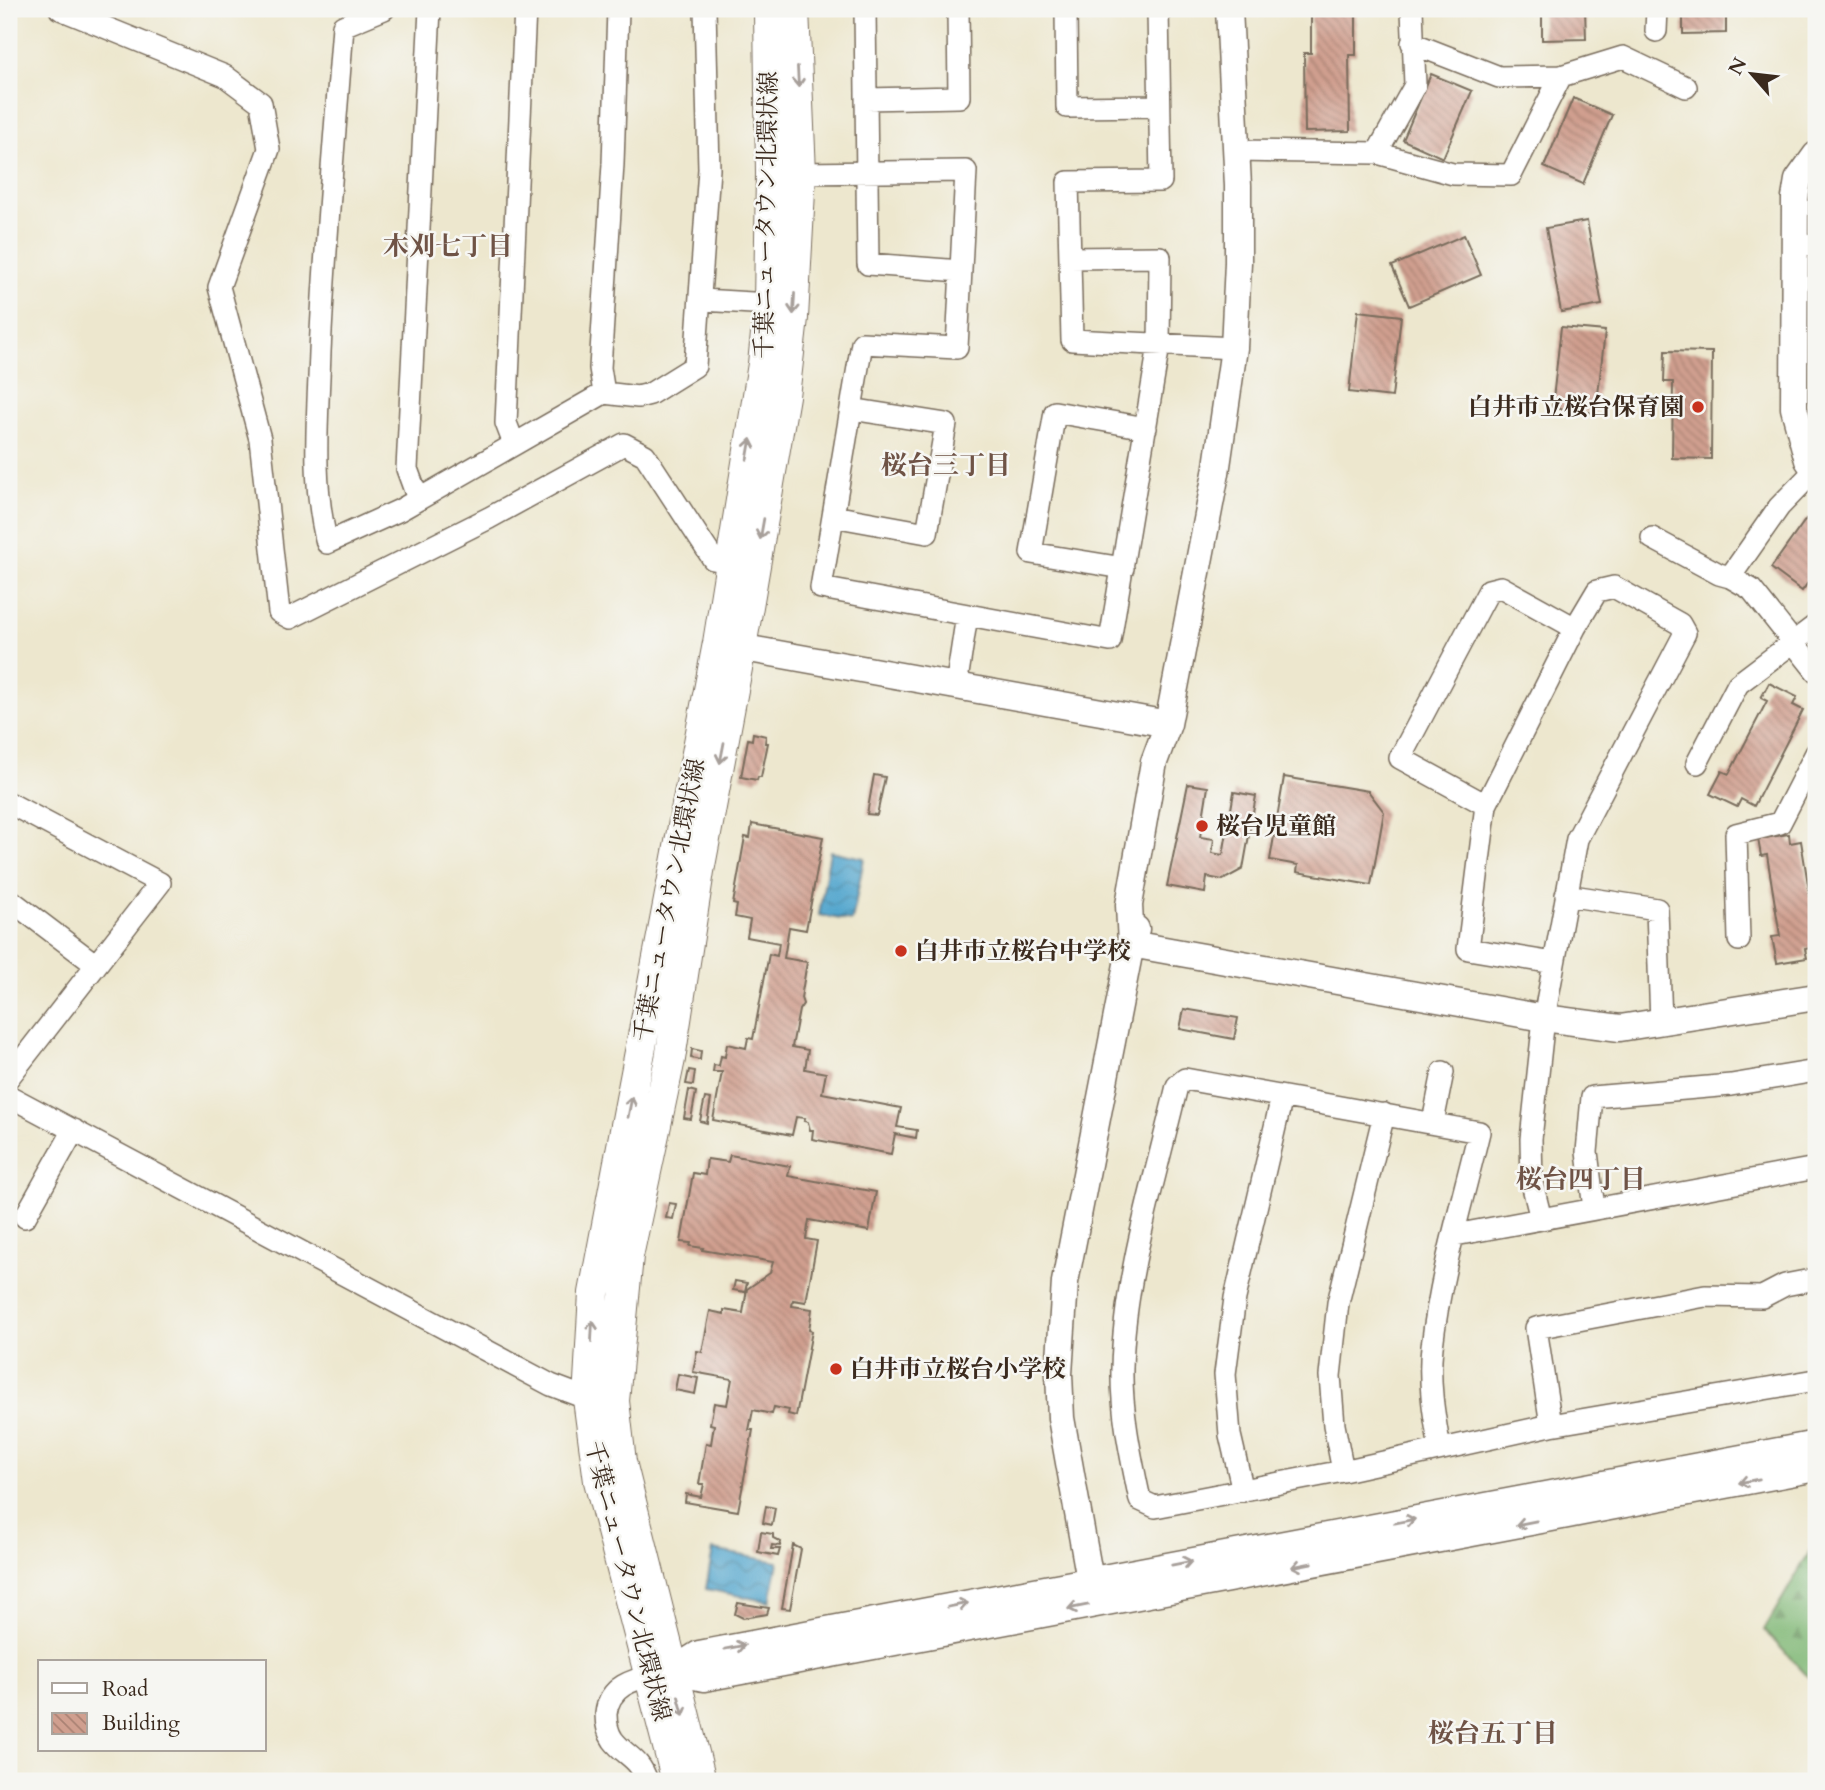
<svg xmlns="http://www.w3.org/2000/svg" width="1825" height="1790" viewBox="0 0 1825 1790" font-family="Cardo,'Noto Serif JP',serif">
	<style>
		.forest { fill: url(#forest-firs); stroke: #5e714a; stroke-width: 2 }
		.water { fill: url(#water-waves); stroke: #466876; stroke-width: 2 }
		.building { fill: url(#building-back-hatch) }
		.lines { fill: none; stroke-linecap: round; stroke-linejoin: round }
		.minor-casing { stroke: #796c5c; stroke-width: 24 }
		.tertiary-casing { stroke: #796c5c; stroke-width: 29 }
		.secondary-casing { stroke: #796c5c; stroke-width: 32 }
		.minor { stroke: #fff; stroke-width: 21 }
		.tertiary { stroke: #fff; stroke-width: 26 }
		.secondary { stroke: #fff; stroke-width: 30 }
		.oneway { stroke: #a79f9a }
		.poi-dot { fill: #c8321e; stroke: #f6f6f2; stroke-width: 2.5 }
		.labels { text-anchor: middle; stroke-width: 5; stroke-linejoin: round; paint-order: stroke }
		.street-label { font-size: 24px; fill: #3b2a1e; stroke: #f6f6f2 }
		.poi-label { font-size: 24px; font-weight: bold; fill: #3b2a1e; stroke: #f6f6f2; text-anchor: start }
		.neighbourhood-label { font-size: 26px; font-weight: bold; fill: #6f5346; stroke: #f6f6f2 }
	</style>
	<defs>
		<pattern id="forest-firs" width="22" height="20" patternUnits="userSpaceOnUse" patternTransform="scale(1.75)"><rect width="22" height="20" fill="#80b876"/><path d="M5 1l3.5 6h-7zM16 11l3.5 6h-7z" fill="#6a9660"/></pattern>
		<pattern id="water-waves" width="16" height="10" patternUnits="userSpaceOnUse" patternTransform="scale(1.75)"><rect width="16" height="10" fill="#51a5cd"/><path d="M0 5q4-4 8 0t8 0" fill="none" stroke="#4487a6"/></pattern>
		<pattern id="building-back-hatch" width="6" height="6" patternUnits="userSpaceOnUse" patternTransform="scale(1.75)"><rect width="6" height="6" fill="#d09f8f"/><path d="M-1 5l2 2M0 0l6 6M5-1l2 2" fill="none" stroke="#aa8274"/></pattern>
	</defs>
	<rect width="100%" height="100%" fill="#f6f6f2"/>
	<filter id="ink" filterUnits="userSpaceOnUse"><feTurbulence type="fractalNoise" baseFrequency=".0143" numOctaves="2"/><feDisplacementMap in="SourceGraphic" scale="14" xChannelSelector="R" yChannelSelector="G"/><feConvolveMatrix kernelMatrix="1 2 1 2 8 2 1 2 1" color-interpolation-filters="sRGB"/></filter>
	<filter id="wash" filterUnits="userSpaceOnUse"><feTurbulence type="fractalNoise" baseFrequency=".00686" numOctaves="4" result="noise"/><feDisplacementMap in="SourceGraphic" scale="28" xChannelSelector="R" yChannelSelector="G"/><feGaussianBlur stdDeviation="1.57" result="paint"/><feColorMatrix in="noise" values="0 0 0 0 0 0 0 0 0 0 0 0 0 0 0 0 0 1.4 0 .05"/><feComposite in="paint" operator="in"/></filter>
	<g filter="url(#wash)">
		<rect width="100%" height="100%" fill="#ede7ce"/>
		<!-- forest -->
		<path class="forest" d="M 1816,1541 L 1816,1685 L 1764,1630 Z"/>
		<!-- water -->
		<path class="water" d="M 830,851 L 864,858 L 852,921 L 819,915 Z
			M 713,1550 L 778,1562 L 770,1602 L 706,1589 Z"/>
		<g id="blocks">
			<!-- building -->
			<path class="building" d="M 1311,9 L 1356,9 L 1356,55 L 1349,55 L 1350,131 L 1305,132 L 1304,53 L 1311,53 Z
				M 1542,9 L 1585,9 L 1586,39 L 1542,40 Z
				M 1683,9 L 1726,9 L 1726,33 L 1683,34 Z
				M 1431,74 L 1472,91 L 1443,158 L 1403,140 Z
				M 1573,98 L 1612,115 L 1583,184 L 1544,167 Z
				M 1587,221 L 1602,305 L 1561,312 L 1546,228 Z
				M 1464,235 L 1481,275 L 1409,306 L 1392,266 Z
				M 1358,311 L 1401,316 L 1392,397 L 1349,392 Z
				M 1561,327 L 1605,331 L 1596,413 L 1552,408 Z
				M 1665,351 L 1712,352 L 1711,459 L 1672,458 L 1673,382 L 1664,382 Z
				M 1806,519 L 1816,527 L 1816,571 L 1802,591 L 1771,568 Z
				M 1769,683 L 1797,697 L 1793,705 L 1803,710 L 1754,806 L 1741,799 L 1737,807 L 1710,794 L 1722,771 L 1729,774 L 1767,701 L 1761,698 Z
				M 753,733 L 766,736 L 765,743 L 768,743 L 761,777 L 758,777 L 757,780 L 741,777 L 748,739 L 752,740 Z
				M 874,775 L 885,777 L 877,815 L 867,814 Z
				M 1284,777 L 1368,791 L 1384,812 L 1371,885 L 1297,872 L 1298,865 L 1270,860 Z
				M 1188,784 L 1208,787 L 1200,837 L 1214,839 L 1212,853 L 1223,855 L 1234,792 L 1256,796 L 1243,869 L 1223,880 L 1207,877 L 1205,893 L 1167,886 Z
				M 752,824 L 823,837 L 806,930 L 789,927 L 785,952 L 784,958 L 807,962 L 801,998 L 803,1004 L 799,1010 L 792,1047 L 808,1050 L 805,1069 L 826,1073 L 822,1093 L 901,1108 L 897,1127 L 917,1130 L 916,1138 L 895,1134 L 891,1154 L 812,1139 L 813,1130 L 810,1130 L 808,1122 L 804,1121 L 805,1118 L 796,1117 L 792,1135 L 713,1120 L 722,1072 L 713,1072 L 714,1065 L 719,1066 L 721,1056 L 725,1057 L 727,1044 L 746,1048 L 748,1038 L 753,1039 L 769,954 L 777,956 L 778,950 L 779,943 L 747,937 L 750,920 L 735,917 L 737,905 L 733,904 L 745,837 L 750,838 Z
				M 1789,834 L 1790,843 L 1801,841 L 1816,933 L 1816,947 L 1805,949 L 1807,958 L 1777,963 L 1772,937 L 1780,936 L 1767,855 L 1761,856 L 1758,839 Z
				M 1184,1009 L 1238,1018 L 1234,1039 L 1180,1029 Z
				M 692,1049 L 701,1051 L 700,1060 L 691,1058 Z
				M 689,1070 L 695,1071 L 693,1085 L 686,1084 Z
				M 689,1090 L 696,1092 L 691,1119 L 684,1118 Z
				M 705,1098 L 711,1099 L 707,1123 L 700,1121 Z
				M 730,1155 L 790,1166 L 788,1176 L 876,1192 L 869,1231 L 809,1220 L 806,1239 L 817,1241 L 806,1302 L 793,1300 L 792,1306 L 812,1309 L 809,1330 L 812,1331 L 796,1416 L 788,1414 L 789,1410 L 774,1407 L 772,1414 L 753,1410 L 749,1430 L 753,1430 L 738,1511 L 685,1502 L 686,1494 L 701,1497 L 704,1484 L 699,1484 L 706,1443 L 711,1444 L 714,1425 L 710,1424 L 714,1403 L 727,1405 L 732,1379 L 693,1372 L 697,1351 L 702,1352 L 710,1311 L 724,1314 L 724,1310 L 743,1313 L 747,1289 L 770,1273 L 773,1262 L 702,1250 L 703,1248 L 690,1246 L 691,1243 L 681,1242 L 693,1173 L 705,1175 L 707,1159 L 728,1162 Z
				M 669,1203 L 676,1204 L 673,1219 L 666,1218 Z
				M 735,1281 L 747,1283 L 745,1292 L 733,1290 Z
				M 678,1374 L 698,1378 L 695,1394 L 675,1390 Z
				M 766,1506 L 775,1508 L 772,1525 L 763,1523 Z
				M 761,1532 L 773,1534 L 773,1538 L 781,1542 L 780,1546 L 772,1545 L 771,1549 L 780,1549 L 778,1556 L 758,1552 Z
				M 793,1545 L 801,1549 L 790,1609 L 782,1608 Z
				M 738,1603 L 769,1608 L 767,1614 L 743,1618 L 735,1614 Z"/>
		</g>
	</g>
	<g filter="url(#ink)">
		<use href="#blocks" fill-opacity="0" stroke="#796c5c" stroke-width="2"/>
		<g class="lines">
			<defs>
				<path id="minor" d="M 60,9 L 225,76 L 261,103 L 269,149 L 219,287 L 260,439 L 279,612 L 290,618 L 489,518 L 624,444 L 645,455 L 713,559 L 730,562
					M 384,9 L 343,26 C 335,135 325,243 320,352 C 318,416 311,480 327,543 L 400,510 L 604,393 L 638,397 L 650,394 L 695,366 L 709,169 L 705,9
					M 865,9 L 868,264 L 961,271
					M 1066,9 L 1067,107 L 1159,106
					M 1158,9 L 1161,181 L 1068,182 L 1072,340 L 1234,348
					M 1656,31 L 1657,9
					M 1412,43 L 1499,77 L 1561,76 L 1623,57 L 1686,87
					M 866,99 L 959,97 L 958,9
					M 1236,151 L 1377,153 L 1415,85 L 1412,9
					M 1377,153 L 1453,174 L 1511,175 L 1561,76
					M 801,173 L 966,171 L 957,348 L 862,343 L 821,588 L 1110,641 L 1159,345 L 1160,257 L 1070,258
					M 1795,242 L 1816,246
					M 702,300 L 769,304
					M 604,393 L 600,368 L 613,164 L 618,9
					M 514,444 L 506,423 L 525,9
					M 1815,470 L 1779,507 L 1730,577 L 1751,589 L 1816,671
					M 418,499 L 407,469 L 430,9
					M 833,516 L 927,533 L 946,424 L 851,409
					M 1652,538 L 1719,574 L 1730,577
					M 1123,568 L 1031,553 L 1055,412 L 1146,428
					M 956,687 L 967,615
					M 1697,763 L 1738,684 L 1816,625
					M 9,803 L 160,883 L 9,1077
					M 1486,805 L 1400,758 L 1489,590 L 1501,587 L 1575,628
					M 1566,895 L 1657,909 L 1661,1023
					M 9,899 L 96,965
					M 1739,940 L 1736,834 L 1780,823 L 1816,753
					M 9,1096 L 551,1385 L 588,1399 L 598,1400
					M 1433,1122 L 1443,1072
					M 1594,1209 L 1587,1152 L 1592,1097 L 1731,1085 L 1816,1071
					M 25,1217 L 74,1130
					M 1541,1219 L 1532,1183 L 1531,1139 L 1544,1018 L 1577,839 L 1685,633 L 1680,624 L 1614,587 L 1597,591 L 1575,628 L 1486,805 L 1468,949 L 1554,963
					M 1455,1235 L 1816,1168
					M 1551,1425 L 1536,1328 L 1705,1296 L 1762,1297 L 1785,1285 L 1816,1279
					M 1440,1449 C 1434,1416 1428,1381 1432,1347 C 1440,1275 1462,1203 1479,1132 L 1185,1079 L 1177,1086 C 1156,1176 1124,1276 1122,1368 C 1121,1412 1131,1457 1140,1500 L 1155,1507 L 1343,1471 L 1551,1425 L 1816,1380
					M 1343,1471 L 1334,1425 L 1330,1376 L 1338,1303 L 1384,1114
					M 1243,1491 L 1230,1435 L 1225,1374 L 1235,1298 L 1282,1097
					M 647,1781 C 639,1757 626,1757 613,1740 C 608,1733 606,1724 606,1714 C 609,1683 637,1679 662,1673"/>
				<path id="tertiary" d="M 1816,155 L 1798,180 L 1795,198 L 1794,408 L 1808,460 L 1816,472
					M 722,644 L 1168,724
					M 1131,944 L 1129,905 L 1154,762 L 1168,724 L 1216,473 L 1234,348 L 1238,262 L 1238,186 L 1229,9
					M 1131,944 L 1544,1018 L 1620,1028 L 1816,997
					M 1090,1580 L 1061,1418 L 1059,1374 L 1065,1282 L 1131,944 L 1136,929
					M 672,1671 L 699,1654 L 1816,1444
					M 672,1671 L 704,1678 L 1816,1468"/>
				<path id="secondary" d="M 677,1781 L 599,1481 L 588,1399 L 594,1293 L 718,643 L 763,364 L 769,304 L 771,174 L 769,9
					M 701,1781 L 621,1462 L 614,1401 L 628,1256 L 670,1059 L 699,871 L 741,647 L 784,396 L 793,318 L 801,173 L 794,9"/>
			</defs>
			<!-- minor casing -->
			<use href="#minor" class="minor-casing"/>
			<!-- tertiary casing -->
			<use href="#tertiary" class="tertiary-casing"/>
			<!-- secondary casing -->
			<use href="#secondary" class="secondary-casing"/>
			<!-- minor -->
			<use href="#minor" class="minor"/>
			<!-- tertiary -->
			<use href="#tertiary" class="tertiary"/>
			<!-- secondary -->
			<use href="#secondary" class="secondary"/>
		</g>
		<!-- one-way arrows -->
		<defs><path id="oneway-shaft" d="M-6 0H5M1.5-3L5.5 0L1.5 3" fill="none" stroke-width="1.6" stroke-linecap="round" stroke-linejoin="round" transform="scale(1.75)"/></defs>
		<g class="oneway">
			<use href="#oneway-shaft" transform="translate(798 77) rotate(87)"/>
			<use href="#oneway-shaft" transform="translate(794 304) rotate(93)"/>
			<use href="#oneway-shaft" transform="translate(749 449) rotate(-80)"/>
			<use href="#oneway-shaft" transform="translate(762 529) rotate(100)"/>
			<use href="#oneway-shaft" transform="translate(722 753) rotate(101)"/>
			<use href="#oneway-shaft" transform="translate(630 1107) rotate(-79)"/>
			<use href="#oneway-shaft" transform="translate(592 1331) rotate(-87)"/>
			<use href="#oneway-shaft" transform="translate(1749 1481) rotate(169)"/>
			<use href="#oneway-shaft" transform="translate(1405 1521) rotate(-11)"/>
			<use href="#oneway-shaft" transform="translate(1526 1523) rotate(169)"/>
			<use href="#oneway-shaft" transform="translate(1182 1563) rotate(-11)"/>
			<use href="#oneway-shaft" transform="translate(1302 1565) rotate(169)"/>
			<use href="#oneway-shaft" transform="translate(958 1605) rotate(-11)"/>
			<use href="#oneway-shaft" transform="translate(1078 1607) rotate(169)"/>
			<use href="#oneway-shaft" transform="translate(735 1647) rotate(-11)"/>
			<use href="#oneway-shaft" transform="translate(681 1706) rotate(75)"/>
		</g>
	</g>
	<!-- markers -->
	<g class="poi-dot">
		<circle cx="1698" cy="407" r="7"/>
		<circle cx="1202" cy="826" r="7"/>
		<circle cx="901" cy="951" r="7"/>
		<circle cx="836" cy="1369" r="7"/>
	</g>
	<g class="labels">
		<!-- street labels -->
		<g class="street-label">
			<text transform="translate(766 215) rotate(-89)" y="8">千葉ニュータウン北環状線</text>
			<text transform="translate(669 900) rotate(-79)" y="8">千葉ニュータウン北環状線</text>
			<text transform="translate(628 1581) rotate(76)" y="8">千葉ニュータウン北環状線</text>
		</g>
		<!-- poi labels -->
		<g class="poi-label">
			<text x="1684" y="415" text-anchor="end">白井市立桜台保育園</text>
			<text x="1216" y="834">桜台児童館</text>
			<text x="915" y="959">白井市立桜台中学校</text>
			<text x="850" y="1377">白井市立桜台小学校</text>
		</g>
		<!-- neighbourhood labels -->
		<g class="neighbourhood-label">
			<text x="448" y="255">木刈七丁目</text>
			<text x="946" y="474">桜台三丁目</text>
			<text x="1581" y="1188">桜台四丁目</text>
			<text x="1493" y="1742">桜台五丁目</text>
		</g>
	</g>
	<!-- margin -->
	<rect width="1825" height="1790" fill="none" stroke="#f6f6f2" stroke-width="35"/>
	<!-- legend -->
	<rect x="38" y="1660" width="228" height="91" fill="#f6f6f2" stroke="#aba49d" stroke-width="2"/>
	<rect x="52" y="1683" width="35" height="10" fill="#ffffff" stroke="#aba49d" stroke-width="2"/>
	<text x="102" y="1696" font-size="21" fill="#3b2a1e">Road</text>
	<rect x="52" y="1713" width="35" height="21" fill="url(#building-back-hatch)" stroke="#aba49d" stroke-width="2"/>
	<text x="102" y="1730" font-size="21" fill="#3b2a1e">Building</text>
	<!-- north arrow -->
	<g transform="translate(1752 74) rotate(298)" stroke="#f6f6f2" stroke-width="5" paint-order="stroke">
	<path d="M0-5L12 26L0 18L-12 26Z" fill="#3b2a1e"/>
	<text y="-10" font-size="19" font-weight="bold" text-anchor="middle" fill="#3b2a1e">N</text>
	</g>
</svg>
